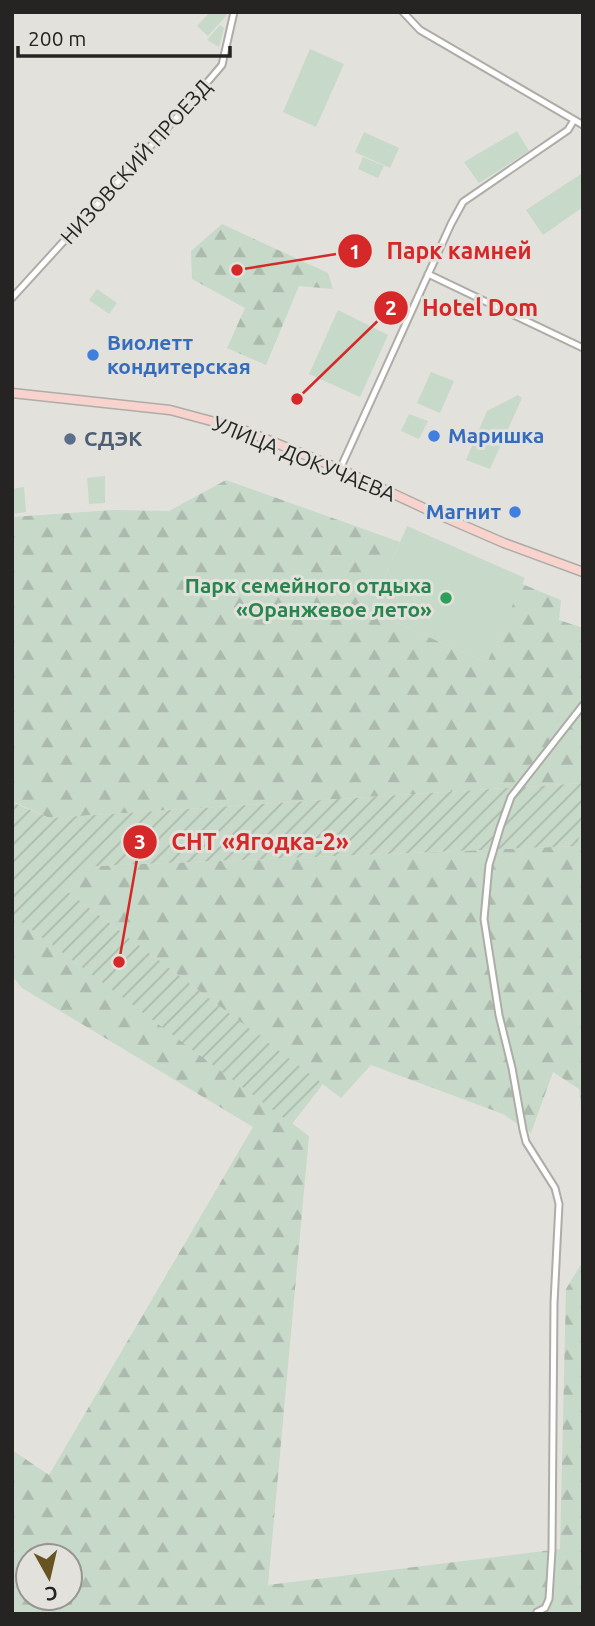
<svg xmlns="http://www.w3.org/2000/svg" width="595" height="1626" viewBox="0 0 595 1626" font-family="Ubuntu,sans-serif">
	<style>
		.green { fill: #c7d9c8 }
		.forest { fill: url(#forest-firs); fill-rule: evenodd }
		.garden { fill: url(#garden-furrows) }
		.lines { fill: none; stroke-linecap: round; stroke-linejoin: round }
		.street-casing { stroke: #aeaca7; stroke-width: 9 }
		.secondary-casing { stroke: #aeaca7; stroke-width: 11 }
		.street { stroke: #fff; stroke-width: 5 }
		.secondary { stroke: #f8d3ce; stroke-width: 8 }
		.shop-dot { fill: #3f7fe0; stroke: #e3e1db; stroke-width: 2.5 }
		.service-dot { fill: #5c6f8a; stroke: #e3e1db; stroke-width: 2.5 }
		.leisure-dot { fill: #2e9e5b; stroke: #e3e1db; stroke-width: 2.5 }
		.labels { text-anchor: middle; stroke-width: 6; stroke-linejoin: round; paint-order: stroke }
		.street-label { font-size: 21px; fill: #252422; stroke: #e3e1db }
		.shop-label { font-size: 21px; font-weight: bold; fill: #366cbe; stroke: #e3e1db; text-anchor: start }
		.service-label { font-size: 21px; font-weight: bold; fill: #4e5e75; stroke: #e3e1db; text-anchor: start }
		.leisure-label { font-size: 21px; font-weight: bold; fill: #27864d; stroke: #e3e1db; text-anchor: end }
		.leader { fill: none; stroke: #d62828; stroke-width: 2.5 }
		.callout-dot { fill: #d62828; stroke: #e3e1db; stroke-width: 2.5 }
		.mark-label { font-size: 21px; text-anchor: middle; font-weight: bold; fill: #fff }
		.callout-label { font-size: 23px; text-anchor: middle; font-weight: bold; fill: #d62828; stroke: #e3e1db; stroke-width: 6; stroke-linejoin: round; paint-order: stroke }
	</style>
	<defs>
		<pattern id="forest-firs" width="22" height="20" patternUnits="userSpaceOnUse" patternTransform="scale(1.75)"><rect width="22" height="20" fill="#c7d9c8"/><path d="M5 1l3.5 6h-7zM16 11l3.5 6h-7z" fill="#abbaac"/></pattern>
		<pattern id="garden-furrows" width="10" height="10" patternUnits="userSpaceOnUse" patternTransform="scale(1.75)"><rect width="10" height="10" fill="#c7d9c8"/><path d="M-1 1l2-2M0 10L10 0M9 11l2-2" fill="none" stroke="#abbaac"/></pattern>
	</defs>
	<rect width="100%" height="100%" fill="#e3e1db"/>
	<!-- green -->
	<path class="green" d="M 210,12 L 224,12 L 227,15 L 208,36 L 197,26 Z
		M 220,25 L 224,28 L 219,47 L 207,40 Z
		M 310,49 L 344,64 L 316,127 L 283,112 Z
		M 517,131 L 529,151 L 479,183 L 464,162 Z
		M 364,132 L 399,148 L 390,168 L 355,152 Z
		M 363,157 L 384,166 L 378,178 L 358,169 Z
		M 581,174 L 583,177 L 583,207 L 543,235 L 526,210 Z
		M 97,289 L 117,303 L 109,314 L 89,300 Z
		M 338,310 L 388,335 L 360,397 L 309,374 Z
		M 431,372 L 454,381 L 440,413 L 417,403 Z
		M 518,395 L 522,398 L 490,469 L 466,460 L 487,411 Z
		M 409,414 L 428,421 L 419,439 L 401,431 Z
		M 105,476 L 105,503 L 89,504 L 87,478 Z
		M 24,487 L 26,512 L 12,514 L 12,489 Z
		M 407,526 L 525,578 L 487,663 L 370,611 Z"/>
	<!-- forest -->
	<path class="forest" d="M 222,224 L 328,273 L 333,289 L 299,286 L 266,365 L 227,348 L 245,308 L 192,279 L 191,251 Z
		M 226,480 L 400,542 L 370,611 L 487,663 L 522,584 L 561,600 L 559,620 L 583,628 L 583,783 L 49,818 L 12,801 L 12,517 L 113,510 L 169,511 Z
		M 583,827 L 583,1127 L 579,1089 L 553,1072 L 531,1133 L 503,1114 L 371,1065 L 341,1098 L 68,892 L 95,866 L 575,846 Z
		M 12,915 L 309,1136 L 268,1585 L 560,1549 L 566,1289 L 583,1261 L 583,1614 L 12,1614 L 12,1450 L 49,1475 L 253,1127 L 22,988 L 12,976 ZM 28,1556 L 70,1556 L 70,1598 L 28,1598 Z"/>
	<!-- garden -->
	<path class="garden" d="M 583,783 L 583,827 L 576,846 L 95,866 L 68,892 L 323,1084 L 292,1124 L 12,915 L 12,802 L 49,818 Z"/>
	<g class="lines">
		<defs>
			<path id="street" d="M 403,12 L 420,30 L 583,125
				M 428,274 L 583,348
				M 12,298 L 188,105 L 222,65 L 234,12
				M 340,469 L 451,224 L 463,202 L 568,130 L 574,120
				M 537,1612 L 545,1608 L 549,1599 L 552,1550 L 554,1303 L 559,1204 L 555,1188 L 526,1142 L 523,1130 L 512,1068 L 499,1015 L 484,919 L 489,865 L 500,828 L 511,797 L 583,705"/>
			<path id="secondary" d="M 12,393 L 170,410 L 241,429 L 340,469 L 428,510 L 504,543 L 583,572"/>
		</defs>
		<!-- street casing -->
		<use href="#street" class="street-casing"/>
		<!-- secondary casing -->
		<use href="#secondary" class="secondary-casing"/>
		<!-- street -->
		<use href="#street" class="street"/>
		<!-- secondary -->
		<use href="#secondary" class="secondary"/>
	</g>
	<!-- markers -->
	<g class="shop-dot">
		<circle cx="93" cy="355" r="7"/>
		<circle cx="434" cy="436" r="7"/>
		<circle cx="515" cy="512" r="7"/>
	</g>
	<circle class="service-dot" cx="70" cy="439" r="7"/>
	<circle class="leisure-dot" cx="446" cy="598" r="7"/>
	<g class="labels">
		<!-- street labels -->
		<g class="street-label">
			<text transform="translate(136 162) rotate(-48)" y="7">НИЗОВСКИЙ ПРОЕЗД</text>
			<text transform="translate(304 459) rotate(22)" y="7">УЛИЦА ДОКУЧАЕВА</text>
		</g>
		<!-- shop labels -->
		<g class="shop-label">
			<text x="107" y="350">Виолетт<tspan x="107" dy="24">кондитерская</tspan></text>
			<text x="448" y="443">Маришка</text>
			<text x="501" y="519" text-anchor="end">Магнит</text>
		</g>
		<!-- service labels -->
		<g class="service-label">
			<text x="84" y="446">СДЭК</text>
		</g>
		<!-- leisure labels -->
		<g class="leisure-label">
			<text x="432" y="593">Парк семейного отдыха<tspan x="432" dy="24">«Оранжевое лето»</tspan></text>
		</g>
	</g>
	<!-- callouts -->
	<path class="leader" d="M237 270L355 251M297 399L391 308M119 962L140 842"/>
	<g class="callout-dot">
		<circle cx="237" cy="270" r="7"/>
		<circle cx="297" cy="399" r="7"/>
		<circle cx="119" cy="962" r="7"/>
		<circle cx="355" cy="251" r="18"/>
		<circle cx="391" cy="308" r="18"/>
		<circle cx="140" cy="842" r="18"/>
	</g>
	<g class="mark-label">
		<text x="355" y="259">1</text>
		<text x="391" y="315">2</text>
		<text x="140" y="849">3</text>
	</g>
	<g class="callout-label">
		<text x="459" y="259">Парк камней</text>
		<text x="480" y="316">Hotel Dom</text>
		<text x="260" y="850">СНТ «Ягодка-2»</text>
	</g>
	<!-- border -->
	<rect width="595" height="1626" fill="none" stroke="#252422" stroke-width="28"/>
	<!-- north arrow -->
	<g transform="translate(49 1577) rotate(172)"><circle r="33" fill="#e3e1db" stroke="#979591" stroke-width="2"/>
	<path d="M0-5L12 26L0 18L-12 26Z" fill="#665422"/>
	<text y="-10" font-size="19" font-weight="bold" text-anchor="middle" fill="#252422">С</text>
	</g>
	<!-- scale -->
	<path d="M18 46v10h212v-10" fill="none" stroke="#252422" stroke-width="3.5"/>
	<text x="28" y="46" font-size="21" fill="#252422" stroke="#e3e1db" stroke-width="5" paint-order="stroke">200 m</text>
</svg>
